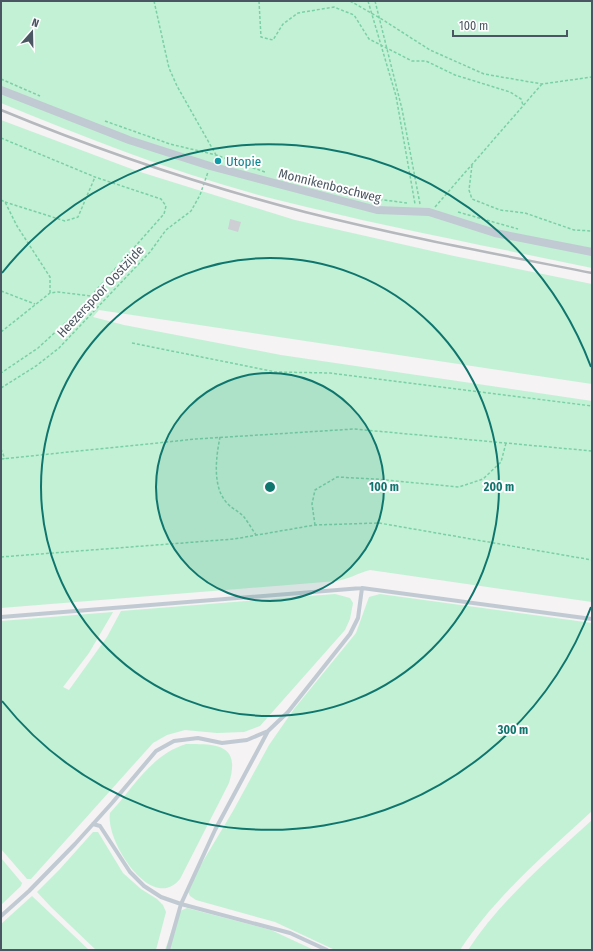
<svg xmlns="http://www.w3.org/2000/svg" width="593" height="951" viewBox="0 0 593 951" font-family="'Fira Sans Condensed',sans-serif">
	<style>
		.green { fill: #c3f1d5 }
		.building { fill: #cdcfd5 }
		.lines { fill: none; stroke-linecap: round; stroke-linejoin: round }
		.path { stroke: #7ad0a6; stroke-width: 1.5; stroke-dasharray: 3 2; stroke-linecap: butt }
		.service { stroke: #c1cad2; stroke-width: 4 }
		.minor { stroke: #c1cad2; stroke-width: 8 }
		.rail { stroke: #b5b8bd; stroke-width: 2.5 }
		.ring { fill: none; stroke: #0f766e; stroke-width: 2 }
		.culture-dot { fill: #0f9aa8; stroke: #fff; stroke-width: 1.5 }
		.labels { text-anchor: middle; stroke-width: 4; stroke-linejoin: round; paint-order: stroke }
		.culture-label { font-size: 13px; fill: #0d838f; stroke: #fff; text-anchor: start }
		.street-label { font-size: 13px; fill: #4a5661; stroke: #fff }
		.centre { fill: #0f766e; stroke: #fff; stroke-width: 2 }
		.ring-label { font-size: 12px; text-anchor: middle; font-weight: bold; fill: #0f766e; stroke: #fff; stroke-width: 4; stroke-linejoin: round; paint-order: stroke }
	</style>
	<rect width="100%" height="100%" fill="#f5f3f3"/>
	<!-- green -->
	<path class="green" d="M 1,1 L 592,1 L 592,268 C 487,246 381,226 278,200 C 183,176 91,140 1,103 Z
		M 1,120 L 137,171 L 295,220 L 454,256 L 592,284 L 592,384 L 99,310 L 93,317 L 124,325 L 281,355 L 592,401 L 592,602 L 370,570 C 358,573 349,579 337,581 L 1,608 Z
		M 335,594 L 350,598 L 353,603 L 350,619 L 345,630 L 260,726 L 244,732 L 217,733 L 185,730 L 167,735 L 153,743 L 31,879 L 27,879 L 1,849 L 1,621 L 113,612 L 89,653 L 63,687 L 69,690 L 107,637 L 121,611 Z
		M 380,594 L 592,623 L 592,811 C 545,854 495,897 460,950 L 335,950 L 275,922 L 196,900 L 190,896 L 188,892 L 193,878 L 233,811 L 269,745 L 294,709 L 356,633 L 369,597 Z
		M 186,744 C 217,744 241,744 229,783 L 180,879 C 152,914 105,841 110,813 C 134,787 151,755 186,744 Z
		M 592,820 L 592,950 L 468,950 C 500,901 549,859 592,820 Z
		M 93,832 L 98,832 L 123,873 L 141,889 L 157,899 L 163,905 L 166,912 L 156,950 L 96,950 L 51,907 L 37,892 L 60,869 Z
		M 1,858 L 22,883 L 21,886 L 1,905 Z
		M 32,896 L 89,950 L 1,950 L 1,924 Z
		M 187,908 L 271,930 L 314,950 L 165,950 L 178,912 Z"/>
	<!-- building -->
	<path class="building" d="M 230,219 L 241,222 L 238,232 L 228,229 Z"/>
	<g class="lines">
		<!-- path -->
		<path class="path" d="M 154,1 L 169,68 L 177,86 L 216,155
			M 259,1 L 261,37 L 273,40 L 283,24 L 298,13 L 334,7 L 354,15 L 369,39 L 412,61 L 426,61 L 455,75 L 510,92 L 521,99 L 523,105
			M 350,1 L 380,18 L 430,50 L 484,74 L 542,84 L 592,77
			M 368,1 L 396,96 L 415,204
			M 375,1 L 402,109 L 420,204
			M 1,79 L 40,96
			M 105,121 L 170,144 L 216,155 L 265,172
			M 1,138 L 95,177 L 161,199 L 166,206 L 164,214 L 74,315 L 38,348 L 1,373
			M 472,165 L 469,190 L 472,199 L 500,210 L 525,213 L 574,230 L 592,231
			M 321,186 L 369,198 L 407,203
			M 1,200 L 5,202 L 17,226 L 50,277 L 50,293
			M 5,202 L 65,221 L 78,217 L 95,177
			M 435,207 L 542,84
			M 458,212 L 518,229
			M 1,291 L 35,304
			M 1,332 L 50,293 L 58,292 L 91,296
			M 132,343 L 276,372 L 330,373 L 592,406
			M 1,388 L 36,366 L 59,348 L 150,252 L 166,230 L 191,211 L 200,195 L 208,172
			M 220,437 C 216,457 212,487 227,503 C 232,509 239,511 244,517 C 248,522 252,529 256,535
			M 1,449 L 5,459
			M 1,459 L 196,439 L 354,429 L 592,451
			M 315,525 L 312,504 L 315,490 L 337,477 L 375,479 L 459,487 L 483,479 L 501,462 L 506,443
			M 1,557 L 234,539 L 315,525 L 379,523 L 592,560"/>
		<!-- service -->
		<path class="service" d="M 1,617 L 362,588 L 592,619
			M 93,824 L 100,826 L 130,872 L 144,886 L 161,897 L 181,904 L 290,933 L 327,950
			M 1,916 L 29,891 L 75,844 L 112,803 L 156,751 L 174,741 L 198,738 L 222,743 L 247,740 L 268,731 L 288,712 L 350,634 L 358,618 L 362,588
			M 168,950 L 181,904 L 215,830 L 268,731"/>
		<!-- minor -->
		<path class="minor" d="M 1,90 L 129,140 L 210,166 L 377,210 L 429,212 L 495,233 L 592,252"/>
		<!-- rail -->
		<path class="rail" d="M 1,110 C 100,151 201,185 305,212 C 400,236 496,254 592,273"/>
	</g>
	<!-- distance rings -->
	<circle cx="270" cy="487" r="114" fill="#0f766e" fill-opacity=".12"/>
	<g class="ring">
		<circle cx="270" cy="487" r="114"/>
		<circle cx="270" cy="487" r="229"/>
		<path d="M591 607A343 343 0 0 1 2 701M2 273A343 343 0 0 1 591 367"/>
	</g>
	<!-- markers -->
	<circle class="culture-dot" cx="218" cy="161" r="4"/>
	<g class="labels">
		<!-- culture labels -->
		<g class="culture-label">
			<text x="226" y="166">Utopie</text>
		</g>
		<!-- street labels -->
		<g class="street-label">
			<text transform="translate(330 185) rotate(14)" y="5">Monnikenboschweg</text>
			<text transform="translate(100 291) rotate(-47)" y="5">Heezerspoor Oostzijde</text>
		</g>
	</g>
	<circle cx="270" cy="487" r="6" class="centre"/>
	<g class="ring-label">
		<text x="384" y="491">100 m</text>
		<text x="499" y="491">200 m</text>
		<text x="513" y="734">300 m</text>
	</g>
	<!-- border -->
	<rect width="593" height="951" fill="none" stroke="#4a5661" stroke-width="4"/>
	<!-- north arrow -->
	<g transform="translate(32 32) rotate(20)" stroke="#ffffff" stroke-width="3" paint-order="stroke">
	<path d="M0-3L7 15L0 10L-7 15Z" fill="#4a5661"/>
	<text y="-6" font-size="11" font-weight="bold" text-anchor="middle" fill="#4a5661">N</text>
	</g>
	<!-- scale -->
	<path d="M453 30v6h114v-6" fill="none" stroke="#4a5661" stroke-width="2"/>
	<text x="459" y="30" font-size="12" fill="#4a5661" stroke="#ffffff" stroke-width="3" paint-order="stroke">100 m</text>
</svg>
